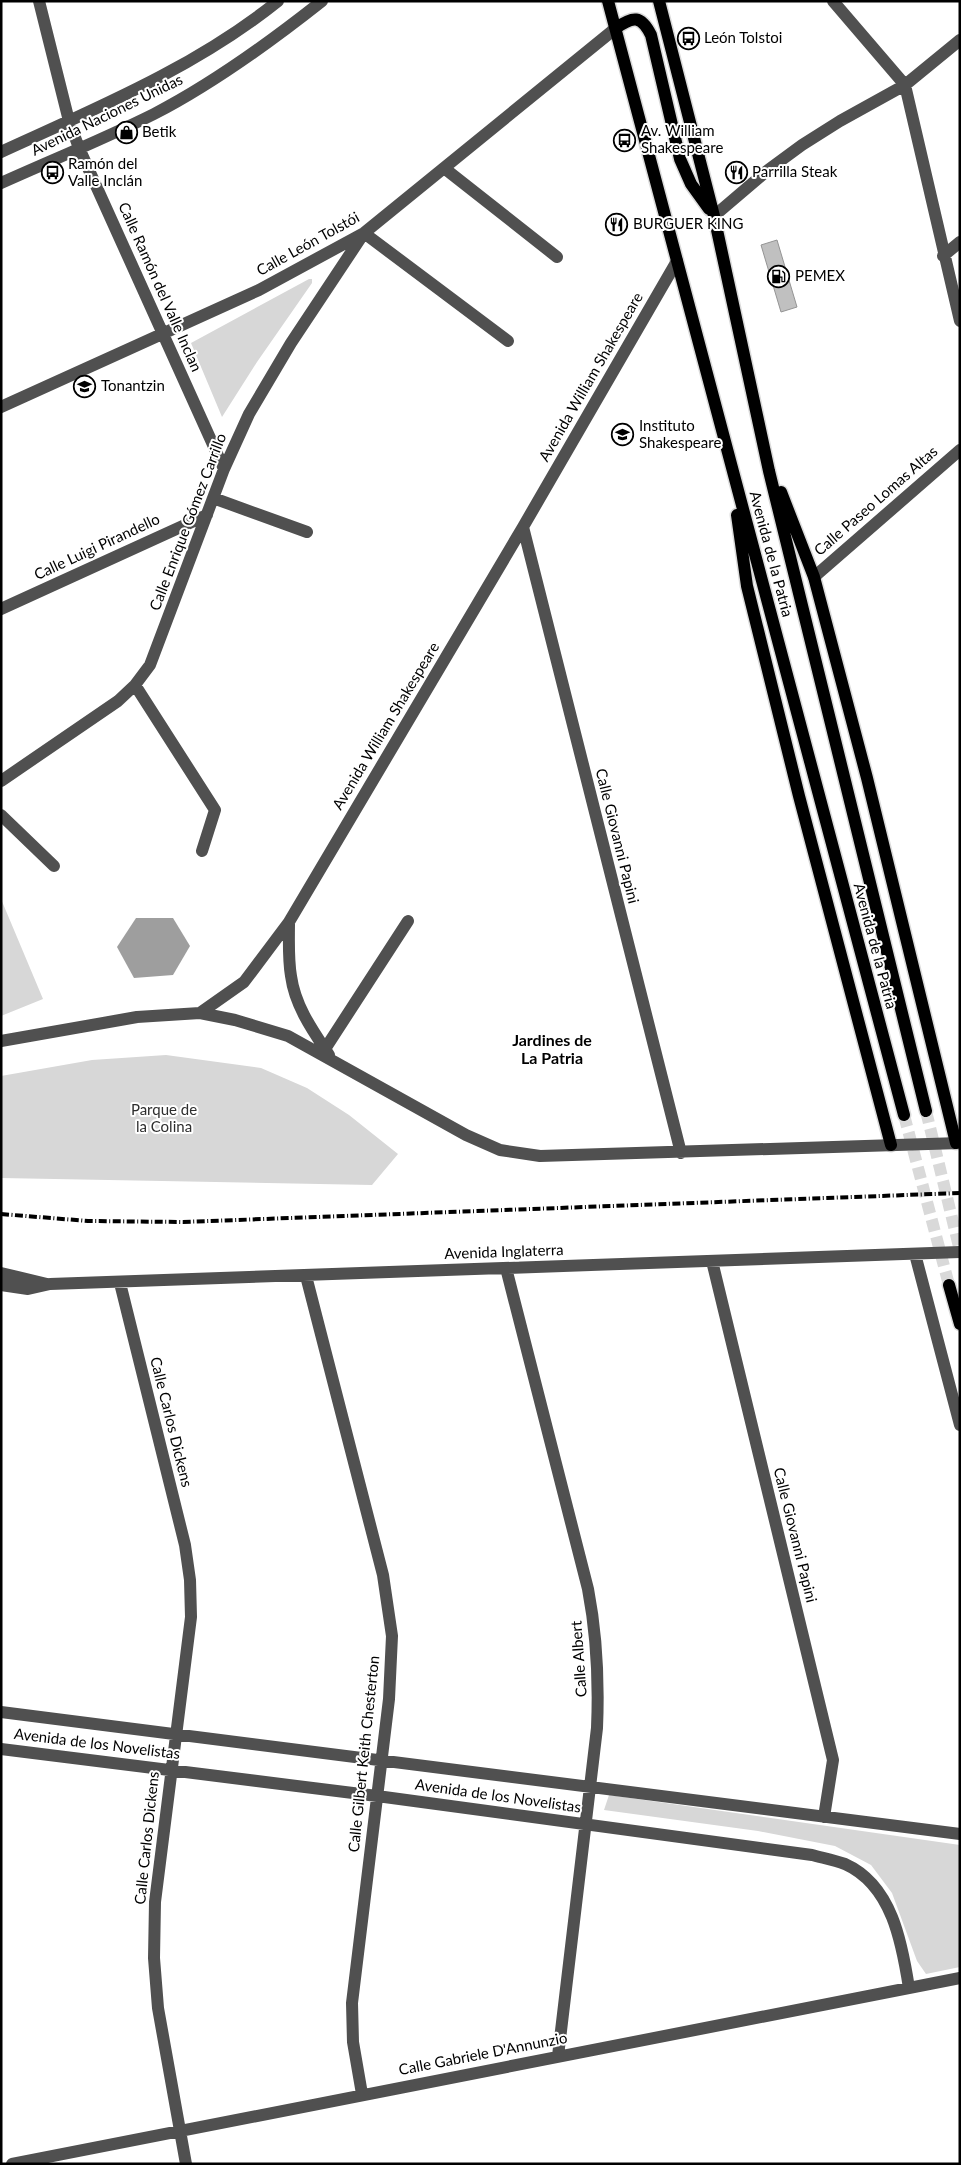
<svg xmlns="http://www.w3.org/2000/svg" width="961" height="2165" viewBox="0 0 961 2165" font-family="Lato,sans-serif">
	<style>
		.green { fill: #d7d7d7 }
		.water { fill: #9e9e9e }
		.building { fill: #c0c0c0; stroke: #949494 }
		.lines { fill: none; stroke-linecap: round; stroke-linejoin: round }
		.major-tunnel { stroke: #d9d9d9; stroke-width: 12; stroke-dasharray: 12 6; stroke-linecap: butt }
		.major-casing { stroke: #dbdbdb; stroke-width: 15 }
		.minor { stroke: #505050; stroke-width: 12 }
		.major { stroke: #000; stroke-width: 12 }
		.rail { stroke: #000; stroke-width: 4; stroke-dasharray: 8 2.5 1 2.5; stroke-linecap: butt }
		.labels { text-anchor: middle; stroke-width: 4; stroke-linejoin: round; paint-order: stroke }
		.poi-label { font-size: 15px; fill: #000; stroke: #fff; text-anchor: start }
		.street-label { font-size: 15px; fill: #000; stroke: #fff }
		.park-label { font-size: 15px; fill: #2e2e2e; stroke: #fff }
		.neighbourhood-label { font-size: 16px; font-weight: bold; fill: #000; stroke: #fff }
	</style>
	<rect width="100%" height="100%" fill="#fff"/>
	<!-- green -->
	<path class="green" d="M 309,279 L 312,279 L 312,283 L 257,362 L 222,417 L 191,343 Z
		M 1,899 L 43,999 L 1,1016 Z
		M 166,1055 L 261,1068 L 307,1088 L 349,1115 L 398,1154 L 372,1185 L 1,1178 L 1,1076 L 92,1060 Z
		M 609,1795 L 960,1845 L 960,1967 L 926,1974 L 917,1961 L 892,1893 L 871,1865 L 835,1846 L 758,1831 L 604,1810 Z"/>
	<!-- water -->
	<path class="water" d="M 136,918 L 173,918 L 190,946 L 173,975 L 134,978 L 117,947 Z"/>
	<!-- building -->
	<path class="building" d="M 777,240 L 797,307 L 781,312 L 761,245 Z"/>
	<g class="lines">
		<!-- major-tunnel -->
		<path class="major-tunnel" d="M 926,1111 L 960,1251
			M 904,1115 L 949,1285"/>
		<defs>
			<path id="major" d="M 608,1 L 904,1115
				M 659,1 L 714,216 L 769,471 L 926,1111
				M 616,28 C 633,16 641,15 651,35 L 680,159 L 691,184 L 709,209
				M 781,492 L 814,577 L 867,778 L 956,1143
				M 737,515 L 747,586 L 799,796 L 891,1145
				M 949,1285 L 960,1324"/>
		</defs>
		<!-- major casing -->
		<use href="#major" class="major-casing"/>
		<!-- minor -->
		<path class="minor" d="M 39,1 L 69,121 L 79,148 L 224,469
			M 833,1 L 905,85 L 960,321
			M 1,152 C 97,108 196,67 278,1
			M 444,168 L 557,257
			M 1,183 C 52,160 104,139 154,114 C 214,83 269,43 322,1
			M 714,216 L 768,170 L 802,145 L 840,121 L 905,85 L 960,40
			M 364,233 L 508,341
			M 943,256 L 960,242
			M 1,407 L 259,290 L 364,233 L 616,28
			M 213,498 L 307,532
			M 523,527 L 681,1153
			M 814,577 L 960,450
			M 1,609 L 207,515
			M 135,685 L 215,810 L 202,851
			M 1,781 L 118,701 L 135,685 L 150,665 L 224,469 L 249,414 L 291,343 L 364,233
			M 1,815 L 54,866
			M 289,922 C 289,940 288,959 291,976 C 295,1006 313,1031 329,1055
			M 200,1013 L 235,1020 L 288,1036 L 466,1135 L 500,1150 L 540,1156 L 960,1143
			M 1,1041 L 137,1017 L 200,1013 L 244,982 L 289,922 L 523,527 L 677,261
			M 325,1049 L 408,921
			M 915,1254 L 960,1425
			M 712,1261 L 833,1760 L 824,1817
			M 506,1268 L 588,1589 C 597,1636 599,1681 597,1728 L 558,2056
			M 1,1273 L 47,1284
			M 306,1276 L 383,1575 L 392,1636 L 389,1699 L 352,2003 L 353,2042 L 362,2094
			M 120,1283 L 185,1545 L 190,1580 L 191,1617 L 155,1902 L 154,1958 L 158,2008 L 186,2164
			M 1,1285 L 28,1289 L 50,1284 L 960,1252
			M 1,1712 L 960,1834
			M 1,1749 L 377,1796 L 812,1855 C 823,1858 834,1860 845,1864 C 892,1885 902,1943 909,1988
			M 12,2164 L 960,1978"/>
		<!-- major -->
		<use href="#major" class="major"/>
		<!-- rail -->
		<path class="rail" d="M 1,1214 L 88,1221 L 183,1222 L 960,1193"/>
	</g>
	<!-- icons -->
	<defs>
		<symbol id="bus-ring" viewBox="-11 -11 22 22"><circle r="9.5" fill="#fff" stroke="#000" stroke-width="1.5"/><path d="M-5-6H5V4H4V6H2V4H-2V6H-4V4H-5ZM-3.5-4V0h7V-4ZM-3.5 1.2v1.5H-2V1.2ZM2 1.2v1.5H3.5V1.2Z" fill="#000"/></symbol>
		<symbol id="shop-ring" viewBox="-11 -11 22 22"><circle r="9.5" fill="#fff" stroke="#000" stroke-width="1.5"/><path d="M-5-2.5h2.3a2.7 3.5 0 0 1 5.4 0H5L5.5 6h-11ZM-1.5-2.5h3a1.5 2.3 0 0 0-3 0Z" fill="#000"/></symbol>
		<symbol id="restaurant-ring" viewBox="-11 -11 22 22"><circle r="9.5" fill="#fff" stroke="#000" stroke-width="1.5"/><path d="M-5-6h1v4h1v-4h1v4h1v-4h1v5L-1.5 .5V6h-2V.5L-5-1ZM5-6V6H3V1.5H1.5Q1.5-4 5-6Z" fill="#000"/></symbol>
		<symbol id="fuel-ring" viewBox="-11 -11 22 22"><circle r="9.5" fill="#fff" stroke="#000" stroke-width="1.5"/><path d="M-5.5-6h7V0h2V4h1.3V-2.5L3-4.5l.8-.8L6-3V5H2.5V1h-1V6h-7ZM-4.2-4.7v3.2H.2V-4.7Z" fill="#000"/></symbol>
		<symbol id="school-ring" viewBox="-11 -11 22 22"><circle r="9.5" fill="#fff" stroke="#000" stroke-width="1.5"/><path d="M0-5L7-2L0 1L-7-2ZM-4 1L0 2.5L4 1V4Q0 6-4 4Z" fill="#000"/></symbol>
	</defs>
	<g fill-rule="evenodd">
		<use href="#bus-ring" x="676" y="26" width="25" height="25"/>
		<use href="#shop-ring" x="114" y="120" width="25" height="25"/>
		<use href="#bus-ring" x="612" y="128" width="25" height="25"/>
		<use href="#restaurant-ring" x="724" y="160" width="25" height="25"/>
		<use href="#bus-ring" x="40" y="160" width="25" height="25"/>
		<use href="#restaurant-ring" x="604" y="212" width="25" height="25"/>
		<use href="#fuel-ring" x="766" y="264" width="25" height="25"/>
		<use href="#school-ring" x="72" y="374" width="25" height="25"/>
		<use href="#school-ring" x="610" y="422" width="25" height="25"/>
	</g>
	<g class="labels">
		<!-- poi labels -->
		<g class="poi-label">
			<text x="704" y="43">León Tolstoi</text>
			<text x="641" y="136">Av. William<tspan x="641" dy="17">Shakespeare</tspan></text>
			<text x="142" y="137">Betik</text>
			<text x="68" y="169">Ramón del<tspan x="68" dy="17">Valle Inclán</tspan></text>
			<text x="752" y="177">Parrilla Steak</text>
			<text x="633" y="229">BURGUER KING</text>
			<text x="795" y="281">PEMEX</text>
			<text x="101" y="391">Tonantzin</text>
			<text x="639" y="431">Instituto<tspan x="639" dy="17">Shakespeare</tspan></text>
		</g>
		<!-- street labels -->
		<g class="street-label">
			<text transform="translate(107 115) rotate(-26)" y="5">Avenida Naciones Unidas</text>
			<text transform="translate(308 244) rotate(-29)" y="5">Calle León Tolstói</text>
			<text transform="translate(160 287) rotate(66)" y="5">Calle Ramón del Valle Inclan</text>
			<text transform="translate(591 377) rotate(-60)" y="5">Avenida William Shakespeare</text>
			<text transform="translate(876 501) rotate(-41)" y="5">Calle Paseo Lomas Altas</text>
			<text transform="translate(188 522) rotate(-69)" y="5">Calle Enrique Gómez Carrillo</text>
			<text transform="translate(97 547) rotate(-25)" y="5">Calle Luigi Pirandello</text>
			<text transform="translate(771 554) rotate(75)" y="5">Avenida de la Patria</text>
			<text transform="translate(386 726) rotate(-59)" y="5">Avenida William Shakespeare</text>
			<text transform="translate(617 836) rotate(76)" y="5">Calle Giovanni Papini</text>
			<text transform="translate(875 946) rotate(75)" y="5">Avenida de la Patria</text>
			<text transform="translate(504 1252) rotate(-2)" y="5">Avenida Inglaterra</text>
			<text transform="translate(171 1422) rotate(76)" y="5">Calle Carlos Dickens</text>
			<text transform="translate(795 1535) rotate(76)" y="5">Calle Giovanni Papini</text>
			<text transform="translate(579 1659) rotate(-94)" y="5">Calle Albert</text>
			<text transform="translate(97 1744) rotate(7)" y="5">Avenida de los Novelistas</text>
			<text transform="translate(364 1754) rotate(-84)" y="5">Calle Gilbert Keith Chesterton</text>
			<text transform="translate(498 1796) rotate(8)" y="5">Avenida de los Novelistas</text>
			<text transform="translate(147 1838) rotate(-84)" y="5">Calle Carlos Dickens</text>
			<text transform="translate(483 2054) rotate(-11)" y="5">Calle Gabriele D'Annunzio</text>
		</g>
		<!-- park labels -->
		<g class="park-label">
			<text x="164" y="1115">Parque de<tspan x="164" dy="17">la Colina</tspan></text>
		</g>
		<!-- neighbourhood labels -->
		<g class="neighbourhood-label">
			<text x="552" y="1046">Jardines de<tspan x="552" dy="18">La Patria</tspan></text>
		</g>
	</g>
	<!-- border -->
	<rect width="961" height="2165" fill="none" stroke="#000000" stroke-width="5"/>
</svg>
